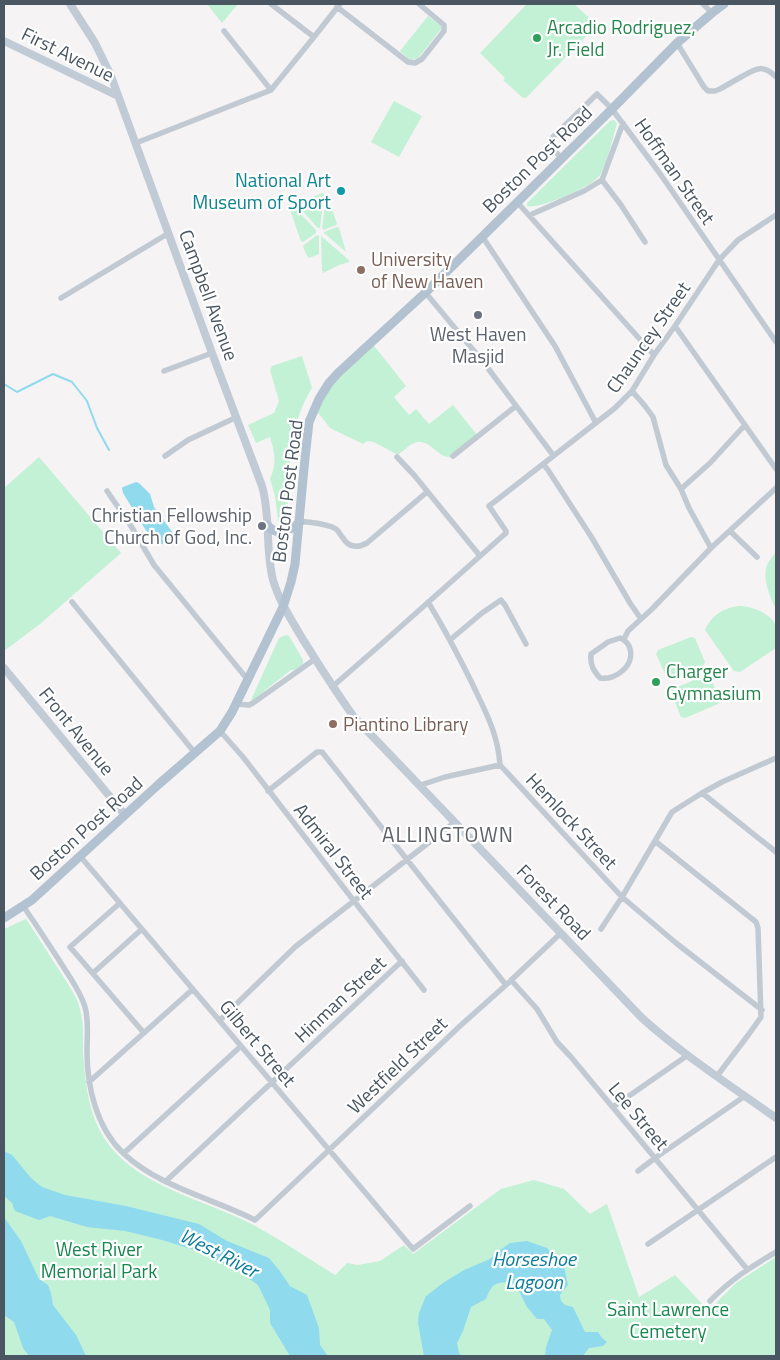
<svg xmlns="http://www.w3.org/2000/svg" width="780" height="1360" viewBox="0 0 780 1360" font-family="'Titillium Web',sans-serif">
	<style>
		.green { fill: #c3f1d5 }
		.water { fill: #90daee }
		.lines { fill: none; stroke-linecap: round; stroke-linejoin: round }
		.stream { stroke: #90daee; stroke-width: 2 }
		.street { stroke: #c1cad2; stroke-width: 5.5 }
		.secondary { stroke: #c1cbd6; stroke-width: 8 }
		.primary { stroke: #b3c2d1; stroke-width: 9 }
		.leisure-dot { fill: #2e9e5b; stroke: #fff; stroke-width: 2 }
		.culture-dot { fill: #0f9aa8; stroke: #fff; stroke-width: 2 }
		.education-dot { fill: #8d6e63; stroke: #fff; stroke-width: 2 }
		.worship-dot { fill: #6b7280; stroke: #fff; stroke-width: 2 }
		.labels { text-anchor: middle; stroke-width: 4.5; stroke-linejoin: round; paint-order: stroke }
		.leisure-label { font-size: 19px; fill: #27864d; stroke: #fff; text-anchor: start }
		.street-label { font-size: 19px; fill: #4a5661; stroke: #fff }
		.culture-label { font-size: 19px; fill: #0d838f; stroke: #fff; text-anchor: end }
		.education-label { font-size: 19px; fill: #785e54; stroke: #fff; text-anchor: start }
		.worship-label { font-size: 19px; fill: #5b616d; stroke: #fff }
		.park-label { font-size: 19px; fill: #17864f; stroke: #fff }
		.water-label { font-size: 20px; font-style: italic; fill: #0c7c9b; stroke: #fff }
		.quarter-label { font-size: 21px; letter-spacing: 1px; fill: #5f6368; stroke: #fff }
	</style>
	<rect width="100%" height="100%" fill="#f5f3f3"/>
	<!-- green -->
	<path class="green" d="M 207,4 L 238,4 L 222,23 Z
		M 527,4 L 574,4 L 597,25 L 526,98 L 523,98 L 503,80 L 505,78 L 480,53 Z
		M 428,16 L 441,26 L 441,29 L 419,57 L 416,59 L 410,60 L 400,51 Z
		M 394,101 L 422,116 L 399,157 L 371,142 Z
		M 614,120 L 617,123 C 613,137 607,164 600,175 C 592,187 541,209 527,206 L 527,203 L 610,121 Z
		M 322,193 L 324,194 L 324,196 L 320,228 L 318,228 L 296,204 Z
		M 328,198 L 337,224 L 336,225 L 324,230 L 322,228 L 326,199 Z
		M 290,205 L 292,205 L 316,230 L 316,233 L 303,242 L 301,241 L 289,207 Z
		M 337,227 L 339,228 L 346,252 L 324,233 L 324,232 Z
		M 317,235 L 319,236 L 319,265 L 319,254 L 309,258 L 306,254 L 303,246 Z
		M 321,236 L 349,260 L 349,262 L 339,265 L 323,273 L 322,272 L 324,271 L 322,271 Z
		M 371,342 L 406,386 L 394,397 L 409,415 L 416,409 L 429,424 L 453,405 L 478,436 C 472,441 459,454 453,456 C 439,462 430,436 414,443 C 408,446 403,451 398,455 L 374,442 L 367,441 L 363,444 L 330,428 L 320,415 L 314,409 L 319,399 Z
		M 302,356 L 312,388 C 292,419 291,456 287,491 L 288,493 L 287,521 L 286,525 L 281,528 L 279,527 L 275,496 L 270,479 C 277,463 275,454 270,437 L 256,443 L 248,425 L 274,413 L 279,401 L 270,370 L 272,366 Z
		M 39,457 L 121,553 L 40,624 L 4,651 L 4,488 Z
		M 776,552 L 776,609 C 770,597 762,579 767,565 C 769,560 773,556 776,552 Z
		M 738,606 C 751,606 772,613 776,627 C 778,633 776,642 776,648 L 740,672 L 734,671 L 731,667 L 705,630 C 711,616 723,608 738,606 Z
		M 286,635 L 289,636 L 291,639 L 303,660 L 303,664 L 295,670 L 291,670 L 264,691 L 263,693 L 252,701 L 251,700 L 279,638 Z
		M 691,637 L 695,638 L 705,662 L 703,666 L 670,680 L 667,678 L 656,654 L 658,650 Z
		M 706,675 L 710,676 L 720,701 L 718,704 L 685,718 L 681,717 L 671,692 L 673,689 Z
		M 26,919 C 38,937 49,955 61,973 C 69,986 79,999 81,1014 C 84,1026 83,1039 83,1051 C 85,1078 87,1105 99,1129 C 128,1187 205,1198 257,1227 C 284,1242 309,1259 335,1275 L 347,1263 L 358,1265 L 380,1261 L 404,1245 L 413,1254 L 501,1189 L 534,1180 L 564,1189 L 590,1214 L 607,1204 L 639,1297 L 675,1275 L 705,1307 L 711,1308 L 736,1283 L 776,1257 L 776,1356 L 4,1356 L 4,929 Z"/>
	<!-- water -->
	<path class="water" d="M 136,482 L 139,483 L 150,494 L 154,507 L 173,533 L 173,539 C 167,542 162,545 156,544 L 145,529 L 123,493 L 122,488 L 123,487 Z
		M 4,1151 L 12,1155 L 31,1178 L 42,1187 L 65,1195 L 126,1206 L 199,1224 L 227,1241 L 269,1258 L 279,1270 L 290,1286 L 307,1295 L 319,1328 L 320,1345 L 328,1356 L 290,1356 L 270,1323 L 270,1310 L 258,1285 L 232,1267 L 195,1250 L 162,1240 L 125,1231 L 87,1227 L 50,1216 L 39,1220 L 15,1211 L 12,1203 L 4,1196 Z
		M 4,1217 L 21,1241 L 39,1279 L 48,1285 L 51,1293 L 53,1305 L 76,1335 L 86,1356 L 29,1356 L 23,1348 L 14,1322 L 4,1315 Z
		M 527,1241 L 547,1248 L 564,1267 L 568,1285 L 560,1295 L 561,1301 L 565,1305 L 573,1307 L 585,1332 L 598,1332 L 602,1338 L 607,1342 L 603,1346 L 589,1348 L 583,1356 L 545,1356 L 546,1347 L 552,1330 L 544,1319 L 537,1319 L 527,1307 L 519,1291 L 512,1282 C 495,1283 493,1282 486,1299 L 471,1307 L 463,1331 L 457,1343 L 459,1353 L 462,1356 L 424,1356 L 418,1323 L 419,1313 L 426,1296 L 443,1283 L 464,1270 L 490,1259 L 496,1253 L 510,1243 Z"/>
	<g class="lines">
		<!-- stream -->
		<path class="stream" d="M 4,384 L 17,392 L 53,374 L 72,382 L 87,401 L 97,428 L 109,450"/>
		<!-- street -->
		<path class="street" d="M 271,4 L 314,37
			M 703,4 L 712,13
			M 337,7 L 408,62 L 415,63 L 422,59 L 444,31 L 444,25 L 419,4
			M 224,31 L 271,90
			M 677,43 L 704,87 L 708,91 L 715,91 L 720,89 C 727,85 734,81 741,77 C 755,69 763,63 776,77
			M 136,143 L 271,90 L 314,37 L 340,4
			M 562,159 L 549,144 L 553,137 L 597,94 L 612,109 L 661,175 L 776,342
			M 602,180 L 621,205 L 645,242
			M 517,202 L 654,355
			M 530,215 L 584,191 L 602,180 L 623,123
			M 482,236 L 555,346 L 596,423
			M 425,292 L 484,363 L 553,455
			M 61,298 L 169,233
			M 675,326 L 776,469
			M 164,371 L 212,353
			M 632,391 L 645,406 L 653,417 L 666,465 L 681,489 L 689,508 L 711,548
			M 165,456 L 188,440 L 237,417
			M 453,456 L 516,406
			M 397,457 L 414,475 L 480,556
			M 543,464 L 548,470 L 592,538 L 630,603 L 641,619
			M 681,489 L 710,463 L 744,426
			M 107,491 L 131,526 L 154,565 L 248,680
			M 300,521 C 311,523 326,523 336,529 C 339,531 340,535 343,538 C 349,548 358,548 367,543 L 427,492
			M 730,531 L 757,557
			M 72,602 L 195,753
			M 428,602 C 444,628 458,655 472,683 C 485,711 498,733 500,765 L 622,897 L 676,943 L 762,1010
			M 620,638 C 625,640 627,642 629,646 C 637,664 616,681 600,678 C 593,670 590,665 591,654 L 608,642 Z
			M 624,639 L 628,631 L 652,609 L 711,548 L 776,488
			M 450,640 L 482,613 L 501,600 L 505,605 L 526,644
			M 332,687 L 379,646 L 506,533 L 506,531 L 489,506 L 615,408 L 632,391 L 654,355 L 675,326 L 719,260 L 738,240 L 776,215
			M 236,704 L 249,705 L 253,703 L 315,659
			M 220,731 L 243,757 L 354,901 L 424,990
			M 421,785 L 445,777 L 500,765
			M 268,791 L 317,752 L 322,752 L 506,985
			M 702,793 L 776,852
			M 655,841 L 756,922 L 758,928 L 761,1017 L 749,1034 L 717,1076
			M 80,856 L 413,1249 L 470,1206
			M 120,903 L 70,947 L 144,1033
			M 23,906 C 36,924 47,942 59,960 C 68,975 80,990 85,1007 C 89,1020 87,1038 87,1052 C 87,1088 97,1128 123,1153 C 159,1187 212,1198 255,1220 L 460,1026 L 506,985 L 561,933
			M 601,929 L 622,897 L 672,812 L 702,793 L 722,782 L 776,758
			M 93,973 L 142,929
			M 511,980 L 537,1009 L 557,1042 L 571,1057 L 747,1269
			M 220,1020 L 295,947 L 455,822
			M 89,1082 L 193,989
			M 613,1107 L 688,1055
			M 124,1153 L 241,1046
			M 638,1171 L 655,1158 L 745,1096
			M 166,1181 L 402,961
			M 648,1244 L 776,1157
			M 710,1301 C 730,1280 752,1266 776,1252"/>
		<!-- secondary -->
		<path class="secondary" d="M 70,4 L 95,43 L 111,76 L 212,353 L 262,486 C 271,517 265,549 273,580 C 279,601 291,619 302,638 C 319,665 335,691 354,717 L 642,1018 C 683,1055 731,1086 776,1118
			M 4,41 L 118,96
			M 4,668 L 125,815"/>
		<!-- primary -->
		<path class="primary" d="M 267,525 C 277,537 290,531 300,522
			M 4,918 L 32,900 L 159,784 L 220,731 L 232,712 L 283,607 L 291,582 L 295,564 L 305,458 L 309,422 L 319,399 L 329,383 L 338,373 L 425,293 L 612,109 L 677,43 L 712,13 L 724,4"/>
	</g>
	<!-- markers -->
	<g class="leisure-dot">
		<circle cx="537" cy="38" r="5"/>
		<circle cx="656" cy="682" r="5"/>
	</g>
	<circle class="culture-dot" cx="341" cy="191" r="5"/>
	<g class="education-dot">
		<circle cx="361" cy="270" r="5"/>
		<circle cx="333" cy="724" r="5"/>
	</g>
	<g class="worship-dot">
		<circle cx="478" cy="315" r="5"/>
		<circle cx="262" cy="526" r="5"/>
	</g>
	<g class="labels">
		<!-- leisure labels -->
		<g class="leisure-label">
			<text x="547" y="34">Arcadio Rodriguez,<tspan x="547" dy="22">Jr. Field</tspan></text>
			<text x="666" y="678">Charger<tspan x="666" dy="22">Gymnasium</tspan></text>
		</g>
		<!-- street labels -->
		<g class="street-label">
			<text transform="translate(68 54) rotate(26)" y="7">First Avenue</text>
			<text transform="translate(537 159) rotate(-44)" y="7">Boston Post Road</text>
			<text transform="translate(675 171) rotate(55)" y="7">Hoffman Street</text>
			<text transform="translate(209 295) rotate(70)" y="7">Campbell Avenue</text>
			<text transform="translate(648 337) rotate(-55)" y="7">Chauncey Street</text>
			<text transform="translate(287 491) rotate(-83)" y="7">Boston Post Road</text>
			<text transform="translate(77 731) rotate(51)" y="7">Front Avenue</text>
			<text transform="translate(572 821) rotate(47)" y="7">Hemlock Street</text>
			<text transform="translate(86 828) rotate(-42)" y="7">Boston Post Road</text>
			<text transform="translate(334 851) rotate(52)" y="7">Admiral Street</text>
			<text transform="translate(554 902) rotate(46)" y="7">Forest Road</text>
			<text transform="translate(340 999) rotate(-43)" y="7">Hinman Street</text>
			<text transform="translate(258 1043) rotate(50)" y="7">Gilbert Street</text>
			<text transform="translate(397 1065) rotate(-44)" y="7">Westfield Street</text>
			<text transform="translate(639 1116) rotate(50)" y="7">Lee Street</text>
		</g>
		<!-- culture labels -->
		<g class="culture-label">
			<text x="331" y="187">National Art<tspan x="331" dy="22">Museum of Sport</tspan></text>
		</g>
		<!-- education labels -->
		<g class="education-label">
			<text x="371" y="266">University<tspan x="371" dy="22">of New Haven</tspan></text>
			<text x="343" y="731">Piantino Library</text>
		</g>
		<!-- worship labels -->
		<g class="worship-label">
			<text x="478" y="341">West Haven<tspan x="478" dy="22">Masjid</tspan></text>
			<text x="252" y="522" text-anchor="end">Christian Fellowship<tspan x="252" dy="22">Church of God, Inc.</tspan></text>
		</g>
		<!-- park labels -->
		<g class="park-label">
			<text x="99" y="1256">West River<tspan x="99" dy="22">Memorial Park</tspan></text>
			<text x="668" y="1316">Saint Lawrence<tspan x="668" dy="22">Cemetery</tspan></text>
		</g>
		<!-- water labels -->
		<g class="water-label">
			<text transform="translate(219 1253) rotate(27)" y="7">West River</text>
			<text x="534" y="1266">Horseshoe<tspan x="534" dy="23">Lagoon</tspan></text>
		</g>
		<!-- quarter labels -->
		<g class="quarter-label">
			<text x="448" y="842">ALLINGTOWN</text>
		</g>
	</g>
	<!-- border -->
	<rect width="780" height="1360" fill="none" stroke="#4a5661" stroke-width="10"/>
</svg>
